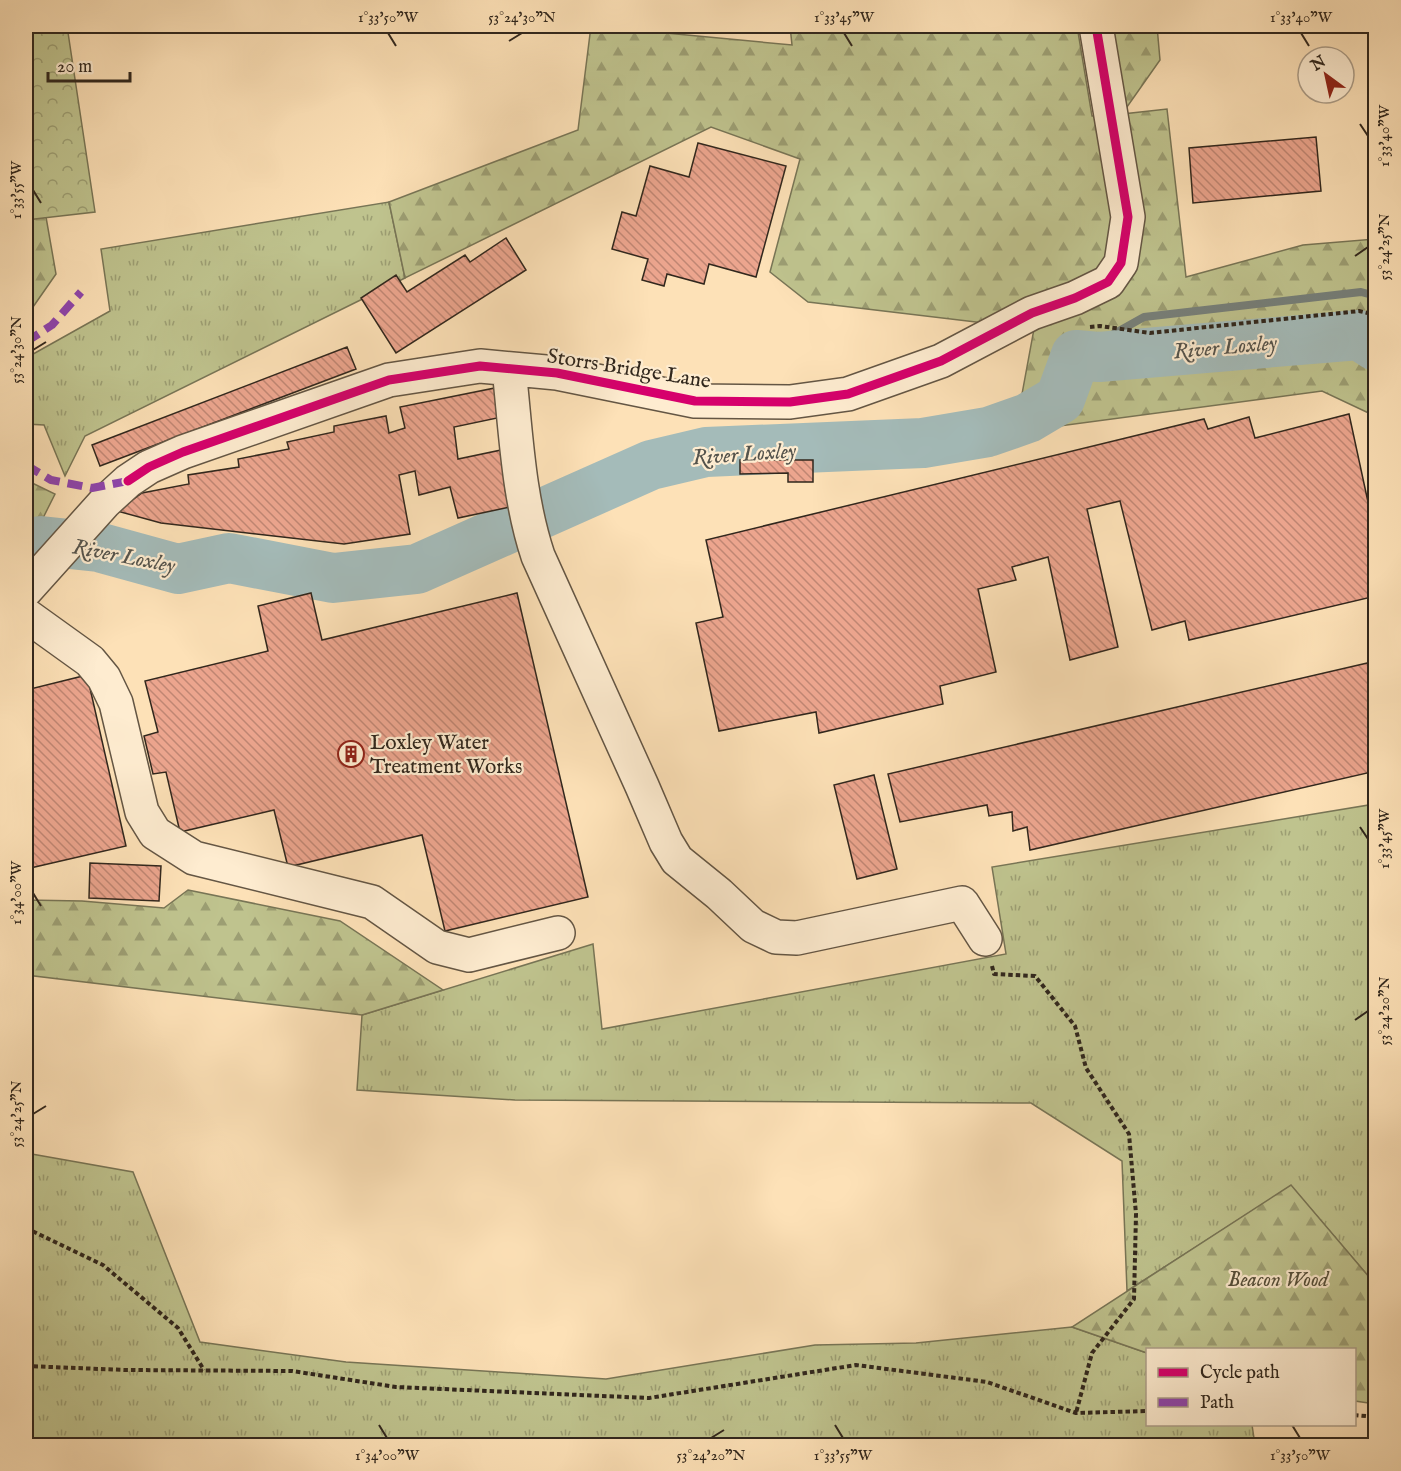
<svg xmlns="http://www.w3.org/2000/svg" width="1401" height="1471" viewBox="0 0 1401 1471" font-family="'IM FELL English',serif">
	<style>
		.grass { fill: url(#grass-tufts); stroke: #787556; stroke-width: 1.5 }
		.forest { fill: url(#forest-firs); stroke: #787556; stroke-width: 1.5 }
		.park { fill: url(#park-crowns); stroke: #787556; stroke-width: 1.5 }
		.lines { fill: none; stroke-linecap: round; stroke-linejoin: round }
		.stream { stroke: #76807b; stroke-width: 8 }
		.river { stroke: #a4bbb9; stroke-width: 50 }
		.building { fill: url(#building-back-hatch); stroke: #31271d; stroke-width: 1.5 }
		.minor-casing { stroke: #645644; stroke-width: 36 }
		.path { stroke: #31271d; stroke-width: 4; stroke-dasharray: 4.5 3; stroke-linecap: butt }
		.minor { stroke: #feecd0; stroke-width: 33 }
		.quiet { stroke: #8e44ad; stroke-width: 8; stroke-dasharray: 15 8; stroke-linecap: butt }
		.cycleway-casing { stroke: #feecd0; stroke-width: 13 }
		.cycleway { stroke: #d6006c; stroke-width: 9 }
		.ticks { fill: none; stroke: #31271d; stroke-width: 2 }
		.labels { text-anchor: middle; stroke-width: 4.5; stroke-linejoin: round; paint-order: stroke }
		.street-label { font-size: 21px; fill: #31271d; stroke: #feecd0 }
		.poi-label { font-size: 21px; fill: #31271d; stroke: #feecd0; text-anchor: start }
		.park-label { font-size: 21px; font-style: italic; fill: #544e39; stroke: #feecd0 }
		.water-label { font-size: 22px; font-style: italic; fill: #54534c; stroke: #feecd0 }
		.neatline { fill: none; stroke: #31271d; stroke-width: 2 }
		.ticks-label { font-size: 15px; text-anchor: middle; fill: #31271d }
	</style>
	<defs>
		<pattern id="grass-tufts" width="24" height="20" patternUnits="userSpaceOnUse" patternTransform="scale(1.5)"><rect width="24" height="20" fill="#bfc38e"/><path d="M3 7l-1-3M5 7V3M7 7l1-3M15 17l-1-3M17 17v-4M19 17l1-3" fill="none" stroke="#9c9e73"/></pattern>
		<pattern id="forest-firs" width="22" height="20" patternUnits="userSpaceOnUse" patternTransform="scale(1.5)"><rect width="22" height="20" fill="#bfc38e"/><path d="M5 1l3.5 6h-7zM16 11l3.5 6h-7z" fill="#9c9e73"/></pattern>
		<pattern id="park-crowns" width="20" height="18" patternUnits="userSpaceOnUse" patternTransform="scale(1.5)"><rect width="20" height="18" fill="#bfc38e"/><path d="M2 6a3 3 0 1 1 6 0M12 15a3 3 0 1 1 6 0" fill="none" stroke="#9c9e73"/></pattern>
		<pattern id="building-back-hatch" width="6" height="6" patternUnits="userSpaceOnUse" patternTransform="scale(1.5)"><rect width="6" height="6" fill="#eca58e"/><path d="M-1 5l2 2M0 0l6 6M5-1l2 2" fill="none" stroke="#c08673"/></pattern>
	</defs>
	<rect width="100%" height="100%" fill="#fde1b7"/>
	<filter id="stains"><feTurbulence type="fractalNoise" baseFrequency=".00333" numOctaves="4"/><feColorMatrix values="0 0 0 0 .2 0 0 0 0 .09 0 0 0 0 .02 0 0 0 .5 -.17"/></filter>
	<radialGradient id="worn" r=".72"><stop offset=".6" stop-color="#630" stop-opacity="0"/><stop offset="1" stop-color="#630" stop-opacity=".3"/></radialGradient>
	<!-- grass -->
	<path class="grass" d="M 389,202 L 405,278 L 85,436 L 65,476 L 44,425 L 26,424 L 26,358 L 110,311 L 101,249 Z
		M 1375,804 L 1375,1284 L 1291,1186 L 1127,1291 L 1122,1161 L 1031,1103 L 515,1100 L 357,1090 L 362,1015 L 593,944 L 602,1029 L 1006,954 L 992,867 Z
		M 26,1153 L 133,1172 L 200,1342 L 346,1362 L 606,1379 L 815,1345 L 916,1343 L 1072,1327 L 1147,1353 L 1148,1424 L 1252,1425 L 1255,1445 L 26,1445 Z"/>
	<!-- forest -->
	<path class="forest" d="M 591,26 L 792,45 L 790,26 L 1077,26 L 1092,116 L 1121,115 L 1107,26 L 1157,26 L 1160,60 L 1122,114 L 1167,109 L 1186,277 L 1303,245 L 1375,239 L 1375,416 L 1322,391 L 1015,432 L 1034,329 L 808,302 L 770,272 L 800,159 L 711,127 L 405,278 L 389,202 L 578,130 Z
		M 46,217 L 56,274 L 26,317 L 26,220 Z
		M 26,480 L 55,494 L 34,536 L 26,538 Z
		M 188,890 L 340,921 L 443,990 L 362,1015 L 26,975 L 26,900 L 82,901 L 164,908 Z
		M 1291,1185 L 1375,1284 L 1375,1404 L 1355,1401 L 1354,1350 L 1148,1350 L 1147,1353 L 1072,1327 Z"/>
	<!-- park -->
	<path class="park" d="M 26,26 L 67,26 L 95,212 L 26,220 Z"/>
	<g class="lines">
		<!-- stream -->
		<path class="stream" d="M 1076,355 L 1144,317 L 1361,292 L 1376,296"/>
		<!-- river -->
		<path class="river" d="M 26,544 L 41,541 L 98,547 L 178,569 L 229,558 L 333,578 L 417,569 L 651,465 L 706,452 L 923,443 L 988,432 L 1028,418 L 1060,399 L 1076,355 L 1099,357 L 1359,335 L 1376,346"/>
	</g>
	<!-- building -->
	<path class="building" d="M 1316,137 L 1321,191 L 1193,203 L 1189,148 Z
		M 698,143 L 786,166 L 756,277 L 709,264 L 704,284 L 667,274 L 664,286 L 642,280 L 648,259 L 612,249 L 622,212 L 636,216 L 650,166 L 689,177 Z
		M 506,238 L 526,270 L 396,353 L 361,298 L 396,275 L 407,292 L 465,255 L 470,262 Z
		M 347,347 L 356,369 L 100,466 L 92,445 Z
		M 495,388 L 502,417 L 454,427 L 458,459 L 506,449 L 514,489 L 505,490 L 510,507 L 458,518 L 450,487 L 419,495 L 415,471 L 399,475 L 410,534 L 344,544 L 161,523 L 117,511 L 142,493 L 189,484 L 188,475 L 239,467 L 238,459 L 289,449 L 287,442 L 334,432 L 334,426 L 386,416 L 389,433 L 405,428 L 400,407 Z
		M 1349,414 L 1376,539 L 1376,596 L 1189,640 L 1185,621 L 1152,630 L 1120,501 L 1087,509 L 1118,647 L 1070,660 L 1048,557 L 1012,567 L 1016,580 L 978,589 L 996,672 L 940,686 L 943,704 L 819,733 L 816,712 L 719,731 L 696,623 L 723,617 L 706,540 L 1204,419 L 1208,429 L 1249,417 L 1255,438 Z
		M 740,460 L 813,460 L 813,482 L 788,482 L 788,473 L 740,474 Z
		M 311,593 L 322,640 L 517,593 L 588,897 L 445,931 L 422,835 L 288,867 L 274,810 L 180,832 L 166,772 L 153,774 L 144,736 L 158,732 L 145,681 L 268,651 L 258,606 Z
		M 1376,661 L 1376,771 L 1030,850 L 1027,827 L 1013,831 L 1012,812 L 989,816 L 987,805 L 900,822 L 888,774 Z
		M 87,675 L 126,846 L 26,869 L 26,690 Z
		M 874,775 L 897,869 L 857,879 L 834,785 Z
		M 90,863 L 161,866 L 159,901 L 89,898 Z"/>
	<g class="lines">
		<defs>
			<path id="minor" d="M 509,369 C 516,432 518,496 538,556 L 642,786 L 666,842 L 677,860 L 719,894 L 753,926 L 776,937 L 797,938 L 962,903 L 985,939
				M 26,590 L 105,502 L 128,481 L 149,467 L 183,452 L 389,380 L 480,366 L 557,373 L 695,401 L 790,402 L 848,394 L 941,361 L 1032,313 L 1075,298 L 1108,282 L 1121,263 L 1128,217 L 1096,26
				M 26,615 L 90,661 L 104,678 L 116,703 L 142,812 L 155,833 L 194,858 L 372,902 L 437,947 L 469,955 L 558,933"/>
		</defs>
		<!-- minor casing -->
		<use href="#minor" class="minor-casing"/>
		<!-- path -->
		<path class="path" d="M 1090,327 L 1100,326 L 1150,333 L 1359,311 L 1376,315
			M 992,966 L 994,974 L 1035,976 L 1075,1026 L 1086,1068 L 1129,1134 L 1136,1214 L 1134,1299 L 1092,1353 L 1076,1413
			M 26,1228 L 103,1265 L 178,1328 L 204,1370
			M 26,1366 L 126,1370 L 292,1371 L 396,1387 L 649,1398 L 856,1365 L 987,1382 L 1076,1413 L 1148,1411
			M 1354,1415 L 1376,1417"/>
		<!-- minor -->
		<use href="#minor" class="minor"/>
		<!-- quiet -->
		<path class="quiet" d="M 26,342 L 52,325 L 81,292
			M 26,465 L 51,480 L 92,488 L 128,481"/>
		<defs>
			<path id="cycleway" d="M 128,481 L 149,467 L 183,452 L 389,380 L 480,366 L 557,373 L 695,401 L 790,402 L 848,394 L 941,361 L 1032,313 L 1075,298 L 1108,282 L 1121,263 L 1128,217 L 1096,26"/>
		</defs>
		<!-- cycleway casing -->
		<use href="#cycleway" class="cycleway-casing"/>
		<!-- cycleway -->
		<use href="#cycleway" class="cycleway"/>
	</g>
	<!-- ticks -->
	<path class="ticks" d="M 388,33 L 396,46M 844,33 L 852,46M 1301,33 L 1309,46M 509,41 L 522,33M 1360,124 L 1368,136M 33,190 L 41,203M 1355,256 L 1368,247M 33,350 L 46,342M 1360,827 L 1368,839M 33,893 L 41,906M 1355,1020 L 1368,1011M 33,1114 L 46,1106M 379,1425 L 387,1438M 835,1425 L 843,1438M 1292,1425 L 1300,1438M 711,1438 L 724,1430"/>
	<!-- icons -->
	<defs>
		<symbol id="building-ring" viewBox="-11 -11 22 22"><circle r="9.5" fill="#feecd0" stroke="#8f2418" stroke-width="1.5"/><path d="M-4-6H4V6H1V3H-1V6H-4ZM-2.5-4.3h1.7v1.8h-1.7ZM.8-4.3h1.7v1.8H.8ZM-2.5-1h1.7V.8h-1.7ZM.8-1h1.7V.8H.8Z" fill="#8f2418"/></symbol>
	</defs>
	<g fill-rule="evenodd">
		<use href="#building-ring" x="336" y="739" width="30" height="30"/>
	</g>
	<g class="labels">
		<!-- street labels -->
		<g class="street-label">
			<text transform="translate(629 368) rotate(9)" y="7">Storrs Bridge Lane</text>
		</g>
		<!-- poi labels -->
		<g class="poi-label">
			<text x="370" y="749">Loxley Water<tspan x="370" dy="24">Treatment Works</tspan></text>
		</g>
		<!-- park labels -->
		<g class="park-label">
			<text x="1278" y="1286">Beacon Wood</text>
		</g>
		<!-- water labels -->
		<g class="water-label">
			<text transform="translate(1225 346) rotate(-5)" y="8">River Loxley</text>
			<text transform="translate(744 453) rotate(-4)" y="8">River Loxley</text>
			<text transform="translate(124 555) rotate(11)" y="8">River Loxley</text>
		</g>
	</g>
	<!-- margin -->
	<rect width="1401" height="1471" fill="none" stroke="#fde1b7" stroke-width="66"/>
	<!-- legend -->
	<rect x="1146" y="1348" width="210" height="78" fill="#feecd0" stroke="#ac9d88" stroke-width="1.5"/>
	<rect x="1158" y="1368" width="30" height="9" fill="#d6006c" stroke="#ac9d88" stroke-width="1.5"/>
	<text x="1200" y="1378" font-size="18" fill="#31271d">Cycle path</text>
	<rect x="1158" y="1398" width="30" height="9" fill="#8e44ad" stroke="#ac9d88" stroke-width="1.5"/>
	<text x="1200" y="1408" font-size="18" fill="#31271d">Path</text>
	<!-- north arrow -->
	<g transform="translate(1326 75) rotate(327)"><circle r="28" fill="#feecd0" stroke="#ac9d88" stroke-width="1.5"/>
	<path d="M0-4.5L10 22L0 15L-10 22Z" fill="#8f2418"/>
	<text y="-9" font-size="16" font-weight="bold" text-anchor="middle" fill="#31271d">N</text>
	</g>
	<!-- scale -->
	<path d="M48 72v9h82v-9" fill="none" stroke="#31271d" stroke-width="3"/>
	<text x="57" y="72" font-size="18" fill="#31271d" stroke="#feecd0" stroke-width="4.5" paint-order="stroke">20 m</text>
	<rect x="33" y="33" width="1335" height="1405" class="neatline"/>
	<g class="ticks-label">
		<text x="388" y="22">1°33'50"W</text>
		<text x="522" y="22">53°24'30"N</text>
		<text x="844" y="22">1°33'45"W</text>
		<text x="1301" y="22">1°33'40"W</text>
		<text transform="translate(1384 136) rotate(-90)" y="5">1°33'40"W</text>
		<text transform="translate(16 190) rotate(-90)" y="5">1°33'55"W</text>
		<text transform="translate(1384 247) rotate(-90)" y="5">53°24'25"N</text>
		<text transform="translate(16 350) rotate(-90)" y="5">53°24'30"N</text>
		<text transform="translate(1384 839) rotate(-90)" y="5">1°33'45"W</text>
		<text transform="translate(16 893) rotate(-90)" y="5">1°34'00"W</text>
		<text transform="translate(1384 1011) rotate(-90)" y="5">53°24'20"N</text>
		<text transform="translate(16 1114) rotate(-90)" y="5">53°24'25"N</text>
		<text x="387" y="1460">1°34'00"W</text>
		<text x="711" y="1460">53°24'20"N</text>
		<text x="843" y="1460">1°33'55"W</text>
		<text x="1300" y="1460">1°33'50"W</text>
	</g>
	<rect width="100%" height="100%" filter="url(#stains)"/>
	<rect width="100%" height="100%" fill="url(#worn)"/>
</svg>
